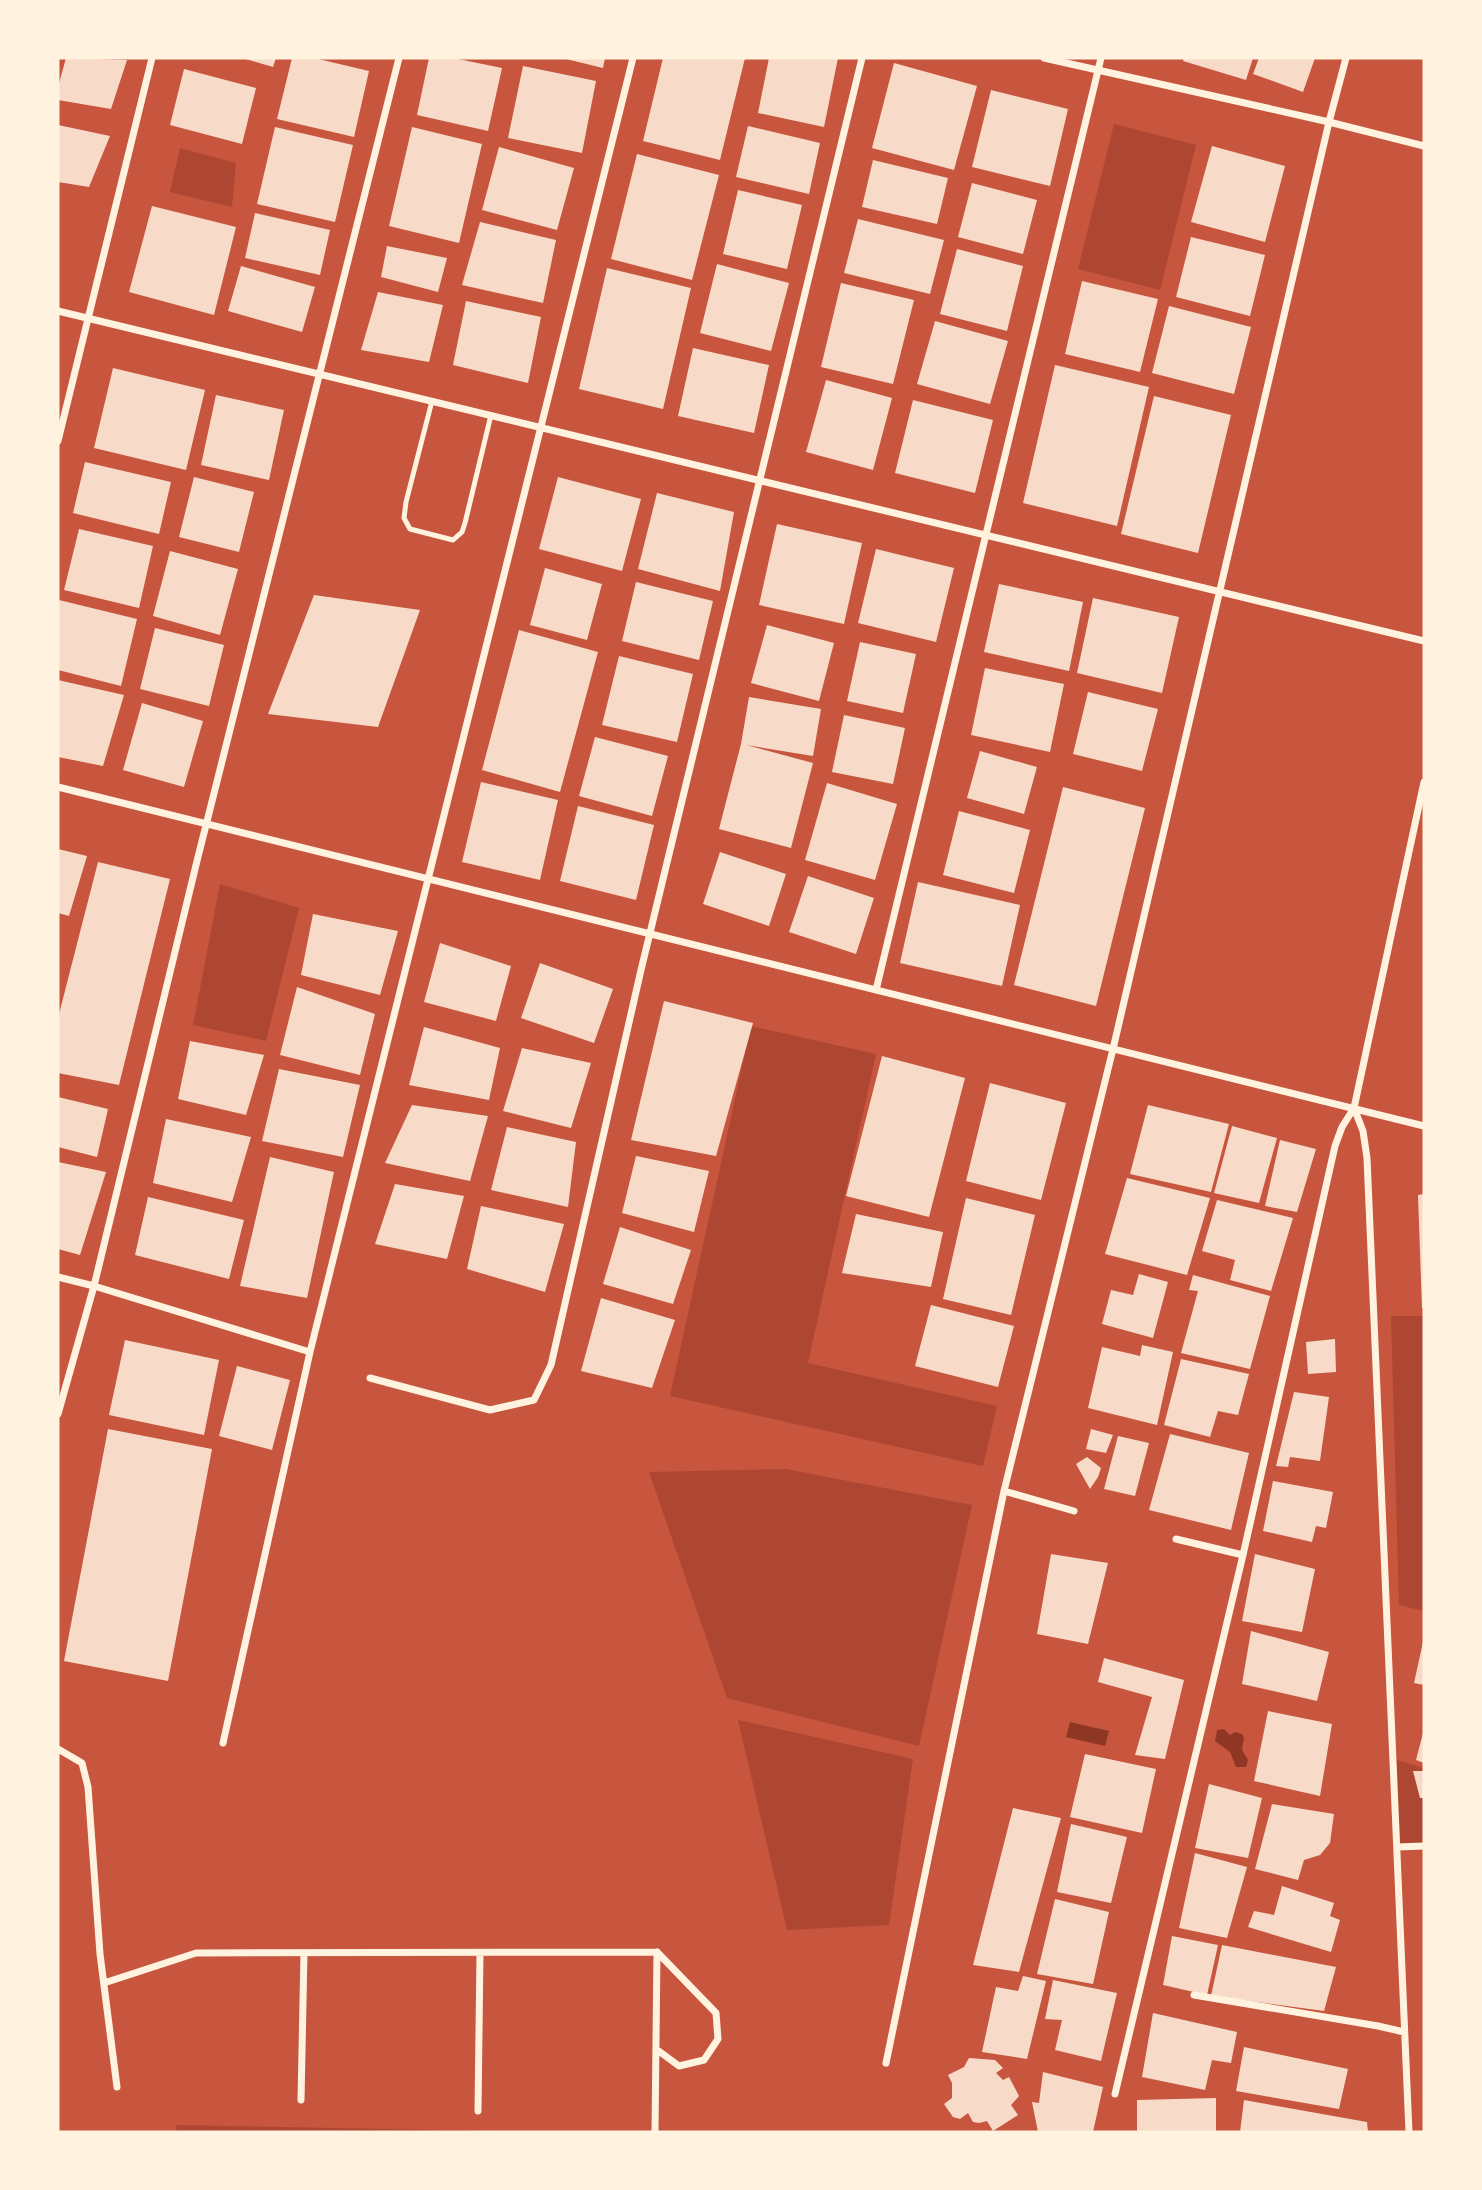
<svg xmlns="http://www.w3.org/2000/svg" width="1482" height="2190" viewBox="0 0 1482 2190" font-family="Spectral,serif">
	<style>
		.green { fill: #ae4732 }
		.water { fill: #8f3625 }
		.building { fill: #f7dbc8 }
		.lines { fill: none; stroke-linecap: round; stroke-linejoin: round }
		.service { stroke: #fff3e0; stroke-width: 5 }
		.minor { stroke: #fff3e0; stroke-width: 7 }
	</style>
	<rect width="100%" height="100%" fill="#c8553d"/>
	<!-- green -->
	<path class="green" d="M 1114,124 L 1196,145 L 1160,290 L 1078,269 Z
		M 180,148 L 236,163 L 232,207 L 170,192 Z
		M 220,884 L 299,908 L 266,1041 L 193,1025 Z
		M 751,1026 L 876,1054 L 808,1363 L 997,1406 L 983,1466 L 670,1396 Z
		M 1391,1316 L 1424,1316 L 1424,1611 L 1399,1605 Z
		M 786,1469 L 972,1505 L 919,1746 L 727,1698 L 649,1472 Z
		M 738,1720 L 913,1759 L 889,1925 L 787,1930 Z
		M 1396,1760 L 1424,1768 L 1424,1848 L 1400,1850 Z
		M 176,2125 L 545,2132 L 177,2132 Z"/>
	<!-- water -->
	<path class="water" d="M 1070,1722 L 1109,1731 L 1105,1746 L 1066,1737 Z
		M 1224,1729 L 1230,1735 L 1235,1732 L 1242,1734 L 1244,1738 L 1242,1750 L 1248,1760 L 1246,1767 L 1236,1767 L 1230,1752 L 1215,1741 L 1217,1730 Z"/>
	<!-- building -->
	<path class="building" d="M 66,58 L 127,60 L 111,109 L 58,100 L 58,87 Z
		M 242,58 L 276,58 L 273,67 Z
		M 292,58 L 314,58 L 369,71 L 354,137 L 277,119 Z
		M 429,58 L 453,58 L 502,68 L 488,131 L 417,115 Z
		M 562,58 L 605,58 L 603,68 Z
		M 663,58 L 745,58 L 720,160 L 643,141 Z
		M 769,58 L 838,58 L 824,127 L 758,113 Z
		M 1184,58 L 1253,58 L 1246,80 L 1183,61 Z
		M 1259,58 L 1315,58 L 1303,92 L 1253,74 Z
		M 894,63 L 977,86 L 954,170 L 872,148 Z
		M 523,66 L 596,81 L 582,153 L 508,138 Z
		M 184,69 L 256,88 L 242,144 L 170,125 Z
		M 991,90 L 1068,109 L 1050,186 L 972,167 Z
		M 58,125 L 110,136 L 89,187 L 58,182 Z
		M 748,126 L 820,143 L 809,194 L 736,177 Z
		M 275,127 L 353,145 L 335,222 L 257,204 Z
		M 412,127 L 482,144 L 459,243 L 389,226 Z
		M 1212,146 L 1285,166 L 1265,242 L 1191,222 Z
		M 499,147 L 574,168 L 557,230 L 482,210 Z
		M 637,154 L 719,175 L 692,280 L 611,259 Z
		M 873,160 L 948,178 L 937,224 L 862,207 Z
		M 972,183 L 1037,200 L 1023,254 L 958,237 Z
		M 738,190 L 802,205 L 787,269 L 723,254 Z
		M 152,206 L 236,227 L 214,315 L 129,292 Z
		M 255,213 L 330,230 L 320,275 L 245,258 Z
		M 858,219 L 944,240 L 930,294 L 844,273 Z
		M 480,222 L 556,240 L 543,303 L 462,285 Z
		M 1191,237 L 1265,255 L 1250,316 L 1176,297 Z
		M 387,246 L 447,258 L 438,292 L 381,277 Z
		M 957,249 L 1023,266 L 1007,331 L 940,314 Z
		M 717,264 L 789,283 L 771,351 L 700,333 Z
		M 241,266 L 315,287 L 302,332 L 228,311 Z
		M 607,268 L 691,288 L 663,409 L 579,389 Z
		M 1082,281 L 1158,299 L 1140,372 L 1065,354 Z
		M 841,283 L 914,300 L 893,384 L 821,367 Z
		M 378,292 L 443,305 L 429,362 L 361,350 Z
		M 466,301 L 541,317 L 528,383 L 453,365 Z
		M 1169,306 L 1251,327 L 1234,394 L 1152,373 Z
		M 935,321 L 1008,341 L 990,404 L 917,384 Z
		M 693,348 L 769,365 L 754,433 L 678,416 Z
		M 1055,365 L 1149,387 L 1117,526 L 1023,503 Z
		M 113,368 L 205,390 L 186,470 L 94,448 Z
		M 826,380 L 892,398 L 873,470 L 806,452 Z
		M 216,395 L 284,410 L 269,480 L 201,465 Z
		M 1154,396 L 1231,415 L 1198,553 L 1121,534 Z
		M 913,400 L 993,420 L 975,493 L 895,473 Z
		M 85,462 L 171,482 L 159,534 L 73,513 Z
		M 194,477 L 254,492 L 239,552 L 179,537 Z
		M 558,477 L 641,499 L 622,571 L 539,549 Z
		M 657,493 L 734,512 L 720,591 L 638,569 Z
		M 777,524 L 862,543 L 844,624 L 759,605 Z
		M 79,529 L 153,546 L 139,608 L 64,590 Z
		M 876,549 L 954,568 L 936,642 L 858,623 Z
		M 170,551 L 238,569 L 220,635 L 153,616 Z
		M 545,568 L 602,584 L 587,640 L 530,625 Z
		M 636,582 L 713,601 L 699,660 L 622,641 Z
		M 999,584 L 1083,602 L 1069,671 L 984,652 Z
		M 314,595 L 420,610 L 378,727 L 268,714 Z
		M 1093,598 L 1179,617 L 1162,693 L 1077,673 Z
		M 59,600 L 137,619 L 121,686 L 58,670 Z
		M 767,625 L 834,643 L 819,701 L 751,683 Z
		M 155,628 L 224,645 L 209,706 L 140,689 Z
		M 519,630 L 598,652 L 560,792 L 482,770 Z
		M 860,642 L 916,654 L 903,713 L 847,701 Z
		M 619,656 L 693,674 L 677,742 L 602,725 Z
		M 985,668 L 1064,684 L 1050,752 L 971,735 Z
		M 58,680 L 124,695 L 103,766 L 58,757 Z
		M 1088,692 L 1158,709 L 1142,771 L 1073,754 Z
		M 749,697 L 821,709 L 813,756 L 746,745 L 813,763 L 791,848 L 719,829 L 741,744 Z
		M 142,703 L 203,721 L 184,787 L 123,770 Z
		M 844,715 L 905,728 L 893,784 L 832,772 Z
		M 595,737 L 668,756 L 652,816 L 579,796 Z
		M 980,751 L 1037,767 L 1024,814 L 967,798 Z
		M 481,782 L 558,800 L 540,880 L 462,862 Z
		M 827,783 L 897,804 L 875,880 L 805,860 Z
		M 1063,787 L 1145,808 L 1096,1006 L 1014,985 Z
		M 578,806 L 654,825 L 636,900 L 560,881 Z
		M 959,811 L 1030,830 L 1014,893 L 943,875 Z
		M 58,849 L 87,856 L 69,916 L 58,913 Z
		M 720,852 L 786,874 L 769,926 L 703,904 Z
		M 98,862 L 170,879 L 119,1085 L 58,1073 L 58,1018 Z
		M 808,876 L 874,898 L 856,954 L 789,932 Z
		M 918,882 L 1020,905 L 1002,986 L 900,963 Z
		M 313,914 L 398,931 L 380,995 L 301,975 Z
		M 440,943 L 511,966 L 496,1021 L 424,1002 Z
		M 540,963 L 613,989 L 594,1043 L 521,1018 Z
		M 297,987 L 375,1014 L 360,1075 L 280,1055 Z
		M 664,1001 L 753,1023 L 716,1156 L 631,1140 Z
		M 424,1027 L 500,1048 L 489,1100 L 409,1085 Z
		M 190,1041 L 264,1055 L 246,1115 L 178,1099 Z
		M 522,1048 L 591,1063 L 571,1128 L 503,1111 Z
		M 882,1056 L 965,1078 L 929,1217 L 846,1196 Z
		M 279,1069 L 360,1085 L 343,1157 L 262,1141 Z
		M 990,1083 L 1066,1103 L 1041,1200 L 966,1181 Z
		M 58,1097 L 108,1109 L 97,1157 L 58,1147 Z
		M 412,1105 L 488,1116 L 470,1181 L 385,1163 Z
		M 1148,1105 L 1229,1124 L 1211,1192 L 1130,1174 Z
		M 166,1119 L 251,1137 L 232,1202 L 153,1183 Z
		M 1232,1126 L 1277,1138 L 1259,1203 L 1214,1193 Z
		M 507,1127 L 576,1142 L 568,1207 L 491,1190 Z
		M 1280,1140 L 1316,1149 L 1297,1212 L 1265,1206 Z
		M 636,1156 L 709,1171 L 694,1232 L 622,1213 Z
		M 270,1157 L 334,1172 L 307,1298 L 240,1286 Z
		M 58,1162 L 106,1172 L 80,1255 L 58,1249 Z
		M 1127,1178 L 1210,1198 L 1187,1275 L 1105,1254 Z
		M 395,1184 L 464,1196 L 447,1259 L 375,1244 Z
		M 1424,1194 L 1424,1308 L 1422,1308 L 1418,1195 Z
		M 148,1197 L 244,1220 L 229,1279 L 135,1255 Z
		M 966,1198 L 1035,1215 L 1011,1315 L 943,1299 Z
		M 1217,1200 L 1293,1218 L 1271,1291 L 1230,1280 L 1235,1260 L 1202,1251 Z
		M 481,1206 L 564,1224 L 545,1292 L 467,1269 Z
		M 856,1214 L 943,1232 L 931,1287 L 842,1273 Z
		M 620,1227 L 691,1250 L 673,1304 L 603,1284 Z
		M 1139,1274 L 1168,1282 L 1153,1338 L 1102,1324 L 1111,1290 L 1133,1295 Z
		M 1193,1275 L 1270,1296 L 1250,1369 L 1181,1353 L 1198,1291 L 1189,1290 Z
		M 601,1298 L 675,1320 L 652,1388 L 581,1371 Z
		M 931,1305 L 1014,1326 L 998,1387 L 915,1366 Z
		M 1335,1339 L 1336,1372 L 1308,1374 L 1306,1342 Z
		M 125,1340 L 219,1360 L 204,1435 L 109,1415 Z
		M 1142,1345 L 1173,1352 L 1157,1425 L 1088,1408 L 1102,1347 L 1140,1356 Z
		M 1181,1359 L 1249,1374 L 1238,1415 L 1218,1411 L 1210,1437 L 1164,1425 Z
		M 237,1366 L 290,1380 L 272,1450 L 219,1436 Z
		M 1294,1392 L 1329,1397 L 1320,1461 L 1290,1457 L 1288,1467 L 1276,1466 Z
		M 108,1429 L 212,1449 L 168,1681 L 64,1661 Z
		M 1091,1429 L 1113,1435 L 1106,1453 L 1086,1449 Z
		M 1170,1434 L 1249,1453 L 1231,1530 L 1149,1510 Z
		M 1118,1436 L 1149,1443 L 1135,1496 L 1104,1489 Z
		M 1087,1457 L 1101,1468 L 1098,1477 L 1090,1489 L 1076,1464 Z
		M 1273,1481 L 1333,1492 L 1326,1528 L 1316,1526 L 1312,1542 L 1263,1531 Z
		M 1051,1554 L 1108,1563 L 1088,1644 L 1037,1634 Z
		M 1255,1554 L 1315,1569 L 1302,1632 L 1242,1621 Z
		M 1251,1631 L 1329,1652 L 1317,1701 L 1242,1684 Z
		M 1423,1642 L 1424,1643 L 1424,1685 L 1414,1683 Z
		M 1104,1658 L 1184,1680 L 1165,1759 L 1135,1755 L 1152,1697 L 1098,1682 Z
		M 1268,1711 L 1332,1724 L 1320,1796 L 1254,1781 Z
		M 1423,1733 L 1424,1733 L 1424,1763 L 1416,1760 Z
		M 1085,1754 L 1156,1769 L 1142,1833 L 1070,1817 Z
		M 1413,1771 L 1424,1771 L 1424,1798 L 1420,1798 Z
		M 1209,1784 L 1262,1798 L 1248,1858 L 1195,1848 Z
		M 1272,1804 L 1334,1814 L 1330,1843 L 1320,1855 L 1304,1860 L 1298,1880 L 1255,1869 Z
		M 1013,1808 L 1061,1818 L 1019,1972 L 973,1965 Z
		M 1071,1824 L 1127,1837 L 1111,1903 L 1057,1892 Z
		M 1195,1853 L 1247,1867 L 1227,1938 L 1179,1928 Z
		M 1282,1886 L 1334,1903 L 1330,1916 L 1340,1920 L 1331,1952 L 1248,1927 L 1254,1911 L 1274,1915 Z
		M 1055,1899 L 1109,1912 L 1093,1984 L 1037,1974 Z
		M 1172,1936 L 1218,1945 L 1207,1995 L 1163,1985 Z
		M 1222,1945 L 1336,1967 L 1324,2011 L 1211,1996 Z
		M 1023,1976 L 1046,1981 L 1027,2059 L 982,2052 L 996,1987 L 1018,1991 Z
		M 1053,1980 L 1117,1993 L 1101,2061 L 1055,2050 L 1062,2020 L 1045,2019 Z
		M 1153,2013 L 1237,2032 L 1231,2063 L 1212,2060 L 1205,2090 L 1142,2077 Z
		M 1244,2047 L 1348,2069 L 1339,2109 L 1236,2091 Z
		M 969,2058 L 995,2060 L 1003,2068 L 996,2073 L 1003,2080 L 1009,2077 L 1019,2096 L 1011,2105 L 1018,2115 L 993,2131 L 987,2121 L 979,2123 L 973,2122 L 968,2113 L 960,2119 L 953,2117 L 944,2104 L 952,2098 L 952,2083 L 948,2075 L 964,2067 Z
		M 1043,2072 L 1103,2087 L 1093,2132 L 1038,2132 L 1032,2102 L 1039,2103 Z
		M 1216,2098 L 1216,2132 L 1137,2132 L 1137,2100 Z
		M 1244,2100 L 1367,2122 L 1368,2132 L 1240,2132 Z"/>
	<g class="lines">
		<!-- service -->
		<path class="service" d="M 432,401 L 406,502 L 404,518 L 410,529 L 453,540 L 462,532 L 465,523 L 491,415"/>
		<!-- minor -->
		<path class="minor" d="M 1044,58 L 1329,122 L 1424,146
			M 58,311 L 1424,641
			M 58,441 L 152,58
			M 58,787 L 1424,1126
			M 876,990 L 1101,58
			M 1354,1108 L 1363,1131 L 1367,1158 L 1409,2132
			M 58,1277 L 94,1286 L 310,1352
			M 370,1378 L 490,1410 L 534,1400 L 551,1365 L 641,970 L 862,58
			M 58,1414 L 94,1286 L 197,861 L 399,58
			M 1004,1491 L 1074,1511
			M 1176,1539 L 1243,1555
			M 223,1743 L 310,1352 L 633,58
			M 58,1749 L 82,1763 L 88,1787 L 100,1954 L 117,2087
			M 1397,1847 L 1424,1846
			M 104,1983 L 196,1953 L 657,1952 L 655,2132
			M 1194,1995 L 1378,2026 L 1404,2032
			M 656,2049 L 679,2066 L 704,2060 L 718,2039 L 716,2013 L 657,1952
			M 886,2063 L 1004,1491 L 1113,1049 L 1329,122 L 1346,58
			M 1115,2094 L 1243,1555 L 1335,1146 L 1342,1127 L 1354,1108 L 1424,782
			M 301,2100 L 304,1953
			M 478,2111 L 480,1953"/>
	</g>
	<!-- border -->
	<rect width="1482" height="2190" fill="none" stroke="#fff3e0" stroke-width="119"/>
</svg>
